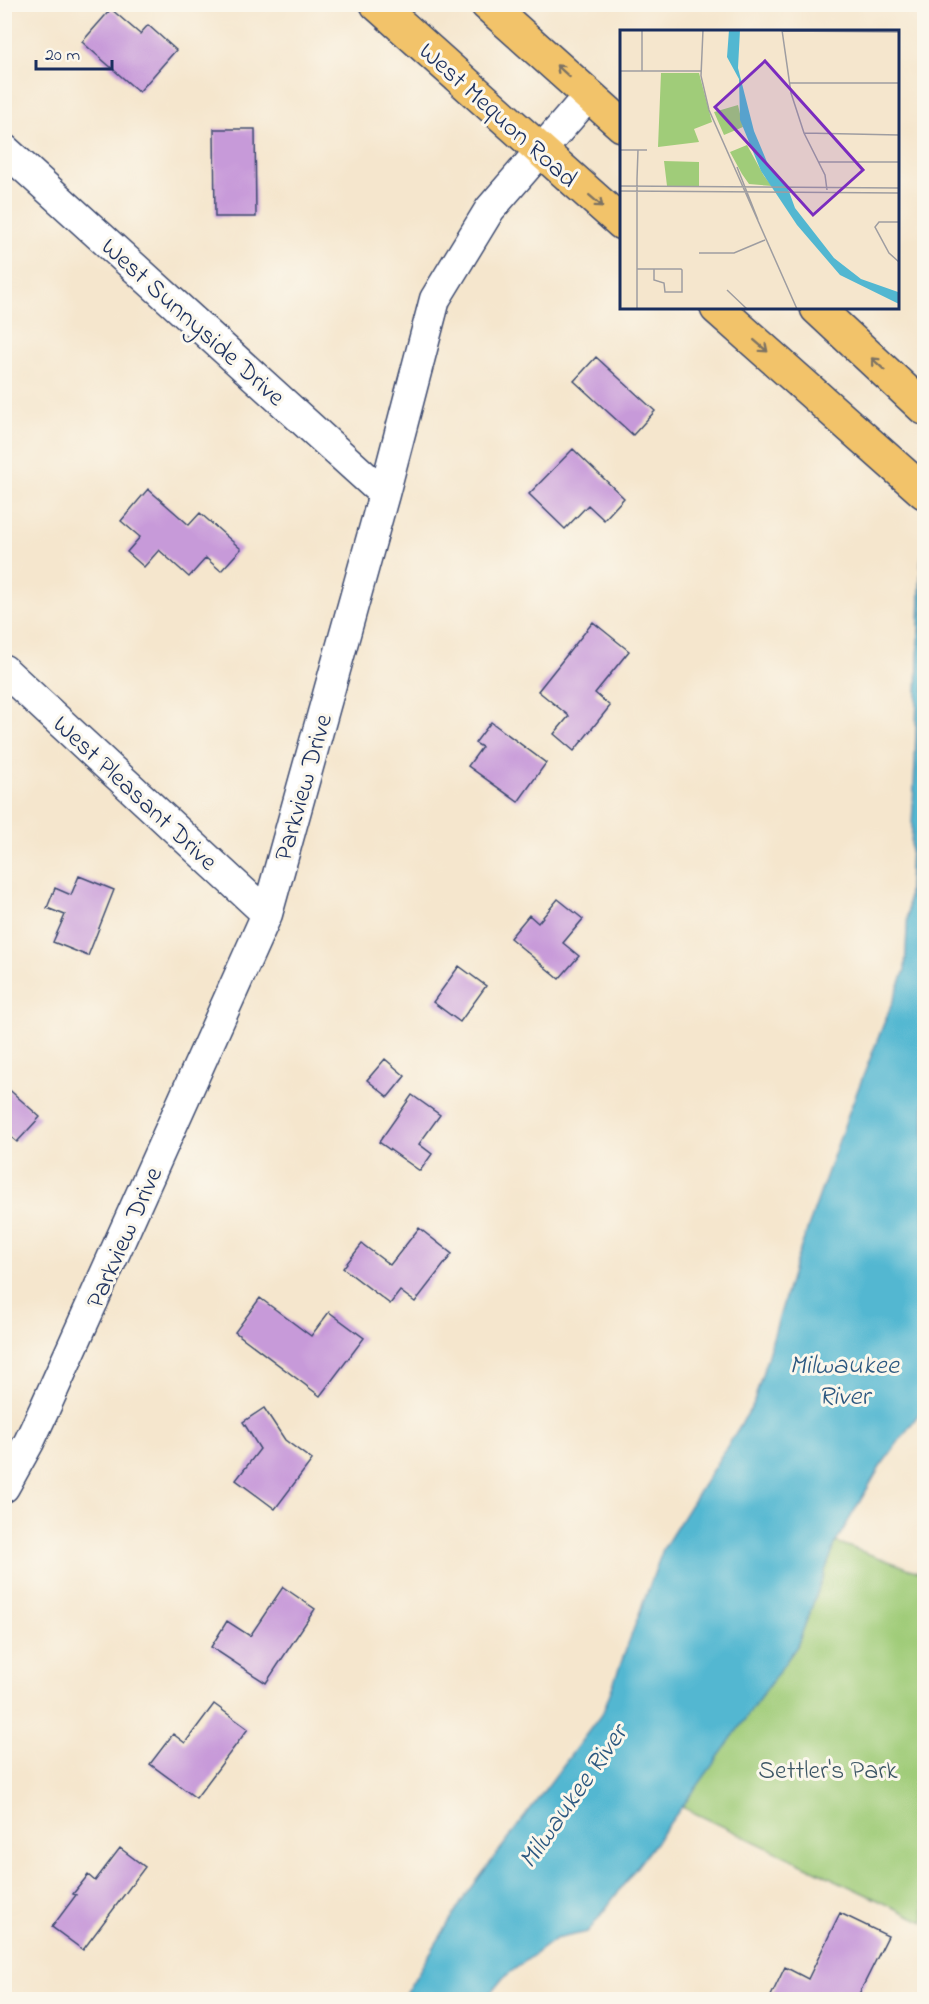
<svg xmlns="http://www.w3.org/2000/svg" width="929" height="2004" viewBox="0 0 929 2004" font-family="'Indie Flower',sans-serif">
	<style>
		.green { fill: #a0cc79; stroke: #5e7e6c; stroke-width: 1.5 }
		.water { fill: #52b7d1; stroke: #367398; stroke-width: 1.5 }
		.building { fill: #c79ad9 }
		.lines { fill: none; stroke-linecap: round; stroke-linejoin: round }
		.minor-casing { stroke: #3c4a6f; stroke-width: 33 }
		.major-casing { stroke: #3c4a6f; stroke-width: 36 }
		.minor { stroke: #fff; stroke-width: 30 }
		.major { stroke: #f2c36a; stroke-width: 33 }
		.oneway { stroke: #7c7263 }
		.labels { text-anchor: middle; stroke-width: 6; stroke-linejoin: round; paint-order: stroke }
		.street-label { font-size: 26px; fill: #1b2f5e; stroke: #fbf7ec }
		.park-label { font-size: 26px; fill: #3c5665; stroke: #fbf7ec }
		.water-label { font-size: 27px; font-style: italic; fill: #2c5880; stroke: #fbf7ec }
		.inset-road { fill: none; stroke: #9e9da1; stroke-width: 1.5 }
		.view { fill: #7b2cbf; fill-opacity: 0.15; stroke: #7b2cbf; stroke-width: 3 }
		.inset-edge { fill: none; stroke: #1b2f5e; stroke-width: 3 }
	</style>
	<rect width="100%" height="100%" fill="#fbf7ec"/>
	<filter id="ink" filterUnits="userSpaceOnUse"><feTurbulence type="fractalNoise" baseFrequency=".0167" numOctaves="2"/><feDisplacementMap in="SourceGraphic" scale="12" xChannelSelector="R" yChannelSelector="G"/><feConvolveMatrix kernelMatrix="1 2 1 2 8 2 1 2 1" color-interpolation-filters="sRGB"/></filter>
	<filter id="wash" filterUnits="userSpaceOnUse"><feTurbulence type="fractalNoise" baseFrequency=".008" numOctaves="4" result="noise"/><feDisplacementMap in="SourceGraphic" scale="24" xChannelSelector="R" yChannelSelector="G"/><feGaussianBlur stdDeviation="1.35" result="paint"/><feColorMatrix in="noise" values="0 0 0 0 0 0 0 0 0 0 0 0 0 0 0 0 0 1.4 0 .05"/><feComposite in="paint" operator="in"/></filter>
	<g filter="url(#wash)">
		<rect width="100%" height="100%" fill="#f5e6cd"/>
		<!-- green -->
		<path class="green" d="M 836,1542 L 924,1574 L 924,1922 L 682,1807 L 797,1646 Z"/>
		<!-- water -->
		<path class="water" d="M 924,545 L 924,1400 L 921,1411 L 880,1467 L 836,1542 L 797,1646 L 699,1784 L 588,1932 L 555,1939 L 503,1978 L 486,1999 L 402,1999 L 464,1898 L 603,1712 L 663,1549 L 753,1405 L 795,1264 L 849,1112 L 905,970 L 915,764 L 921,562 Z"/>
		<g id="blocks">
			<!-- building -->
			<path class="building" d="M 111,9 L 140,34 L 148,25 L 176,50 L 139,92 L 82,42 Z
				M 214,129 L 255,129 L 256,217 L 215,217 Z
				M 596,357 L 655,411 L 633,435 L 574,381 Z
				M 573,449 L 624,498 L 604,520 L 588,505 L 565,529 L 529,494 Z
				M 148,489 L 189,525 L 200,513 L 241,549 L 221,571 L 206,558 L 189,577 L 159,550 L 144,567 L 127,552 L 140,537 L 121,521 Z
				M 593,622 L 629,651 L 595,693 L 610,706 L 574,751 L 554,734 L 569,716 L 538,691 Z
				M 491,722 L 546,763 L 518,802 L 468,766 L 482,747 L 475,743 Z
				M 79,876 L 114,890 L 88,956 L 53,942 L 65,915 L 47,908 L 55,888 L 71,895 Z
				M 558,899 L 583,919 L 563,943 L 579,956 L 559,979 L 510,938 L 529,915 L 538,923 Z
				M 459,966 L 486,986 L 460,1022 L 433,1002 Z
				M 385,1059 L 405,1076 L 388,1097 L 367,1080 Z
				M 4,1085 L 40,1117 L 17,1142 L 4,1131 Z
				M 412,1095 L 440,1115 L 419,1144 L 432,1154 L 420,1171 L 379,1142 Z
				M 419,1228 L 452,1254 L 415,1302 L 400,1291 L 390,1304 L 343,1268 L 362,1244 L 390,1265 Z
				M 260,1298 L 311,1336 L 329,1312 L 364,1338 L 320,1396 L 235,1332 Z
				M 264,1408 L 285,1440 L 312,1460 L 275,1509 L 236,1480 L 260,1449 L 243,1422 Z
				M 283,1587 L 315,1609 L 266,1683 L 211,1647 L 227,1621 L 250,1636 Z
				M 214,1704 L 248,1729 L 196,1798 L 150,1764 L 173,1734 L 185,1743 Z
				M 120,1848 L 145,1867 L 83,1950 L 52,1927 L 76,1895 L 73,1894 L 88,1875 L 95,1881 Z
				M 840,1913 L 888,1936 L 856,2000 L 769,2000 L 785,1967 L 808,1979 Z"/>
		</g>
	</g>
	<g filter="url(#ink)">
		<use href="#blocks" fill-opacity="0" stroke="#3c4a6f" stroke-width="1.5"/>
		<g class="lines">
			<defs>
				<path id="minor" d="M 4,149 L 384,494
					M 4,670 L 267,914
					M 4,1487 L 29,1442 L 44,1410 L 267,914 L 384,494 L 435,299 L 490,209 L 589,95"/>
				<path id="major" d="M 377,4 L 622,223
					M 487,4 L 622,125
					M 717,308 L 924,492
					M 817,308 L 924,408"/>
			</defs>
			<!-- minor casing -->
			<use href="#minor" class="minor-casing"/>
			<!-- major casing -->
			<use href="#major" class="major-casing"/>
			<!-- minor -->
			<use href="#minor" class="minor"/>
			<!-- major -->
			<use href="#major" class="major"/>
		</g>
		<!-- one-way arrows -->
		<defs><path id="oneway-shaft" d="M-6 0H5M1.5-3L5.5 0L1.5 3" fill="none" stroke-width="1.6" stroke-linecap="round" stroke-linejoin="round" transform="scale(1.5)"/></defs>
		<g class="oneway">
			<use href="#oneway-shaft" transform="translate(563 71) rotate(-138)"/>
			<use href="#oneway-shaft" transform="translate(596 201) rotate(41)"/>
			<use href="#oneway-shaft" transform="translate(761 346) rotate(41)"/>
			<use href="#oneway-shaft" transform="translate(878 364) rotate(-137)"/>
		</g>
	</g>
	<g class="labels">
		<!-- street labels -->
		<g class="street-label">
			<text transform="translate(499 114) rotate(42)" y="9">West Mequon Road</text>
			<text transform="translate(194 321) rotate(42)" y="9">West Sunnyside Drive</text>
			<text transform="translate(302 787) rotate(-74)" y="9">Parkview Drive</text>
			<text transform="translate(136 792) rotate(43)" y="9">West Pleasant Drive</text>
			<text transform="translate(123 1237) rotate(-66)" y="9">Parkview Drive</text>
		</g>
		<!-- park labels -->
		<g class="park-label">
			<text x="828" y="1778">Settler's Park</text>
		</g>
		<!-- water labels -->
		<g class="water-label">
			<text x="844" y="1373">Milwaukee<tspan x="844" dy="31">River</tspan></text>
			<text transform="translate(572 1796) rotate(-55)" y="9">Milwaukee River</text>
		</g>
	</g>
	<!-- overview -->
	<g transform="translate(620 30)">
		<rect width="279" height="279" fill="#f5e6cd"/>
		<path d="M 41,43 L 79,43 L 92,92 L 74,99 L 79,112 L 38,117 ZM 118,75 L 123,97 L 104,105 L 94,82 ZM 127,115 L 144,146 L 152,156 L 129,154 L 122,144 L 110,122 ZM 44,131 L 79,132 L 79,156 L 47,156 Z" fill="#a0cc79"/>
		<path d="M 109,0 L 120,0 L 118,38 L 134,101 L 147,132 L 167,156 L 175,178 L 214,228 L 241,249 L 278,262 L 279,274 L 220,245 L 177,195 L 141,141 L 120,90 L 119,49 L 107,27 Z" fill="#52b7d1"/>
		<path class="inset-road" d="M 83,0 L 81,46 L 89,80 L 177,279M 162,0 L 171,63 L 184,103 L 205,145 L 207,160M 162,1 L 279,2M 0,41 L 81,41M 22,41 L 22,0M 169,53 L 279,53M 184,103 L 279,105M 0,120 L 27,120M 199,132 L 279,132M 117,137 L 138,190M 17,149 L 18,120M 0,156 L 279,158M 0,161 L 279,163M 279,192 L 259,192 L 255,197 L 269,223 L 279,232M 79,223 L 114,223 L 145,210M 17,239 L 61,239 L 62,240 L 62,262 L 45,262 L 44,253 L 34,250 L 34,239M 107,260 L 127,279M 17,279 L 17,149"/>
		<path class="view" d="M 145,31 L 243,140 L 193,185 L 95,77 Z"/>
		<rect width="279" height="279" class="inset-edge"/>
	</g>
	<!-- margin -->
	<rect width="929" height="2004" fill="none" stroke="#fbf7ec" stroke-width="24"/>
	<!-- scale -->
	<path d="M36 60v9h76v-9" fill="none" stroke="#1b2f5e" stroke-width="3"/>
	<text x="45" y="60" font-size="18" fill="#1b2f5e" stroke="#fbf7ec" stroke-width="4.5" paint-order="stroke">20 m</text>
</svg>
